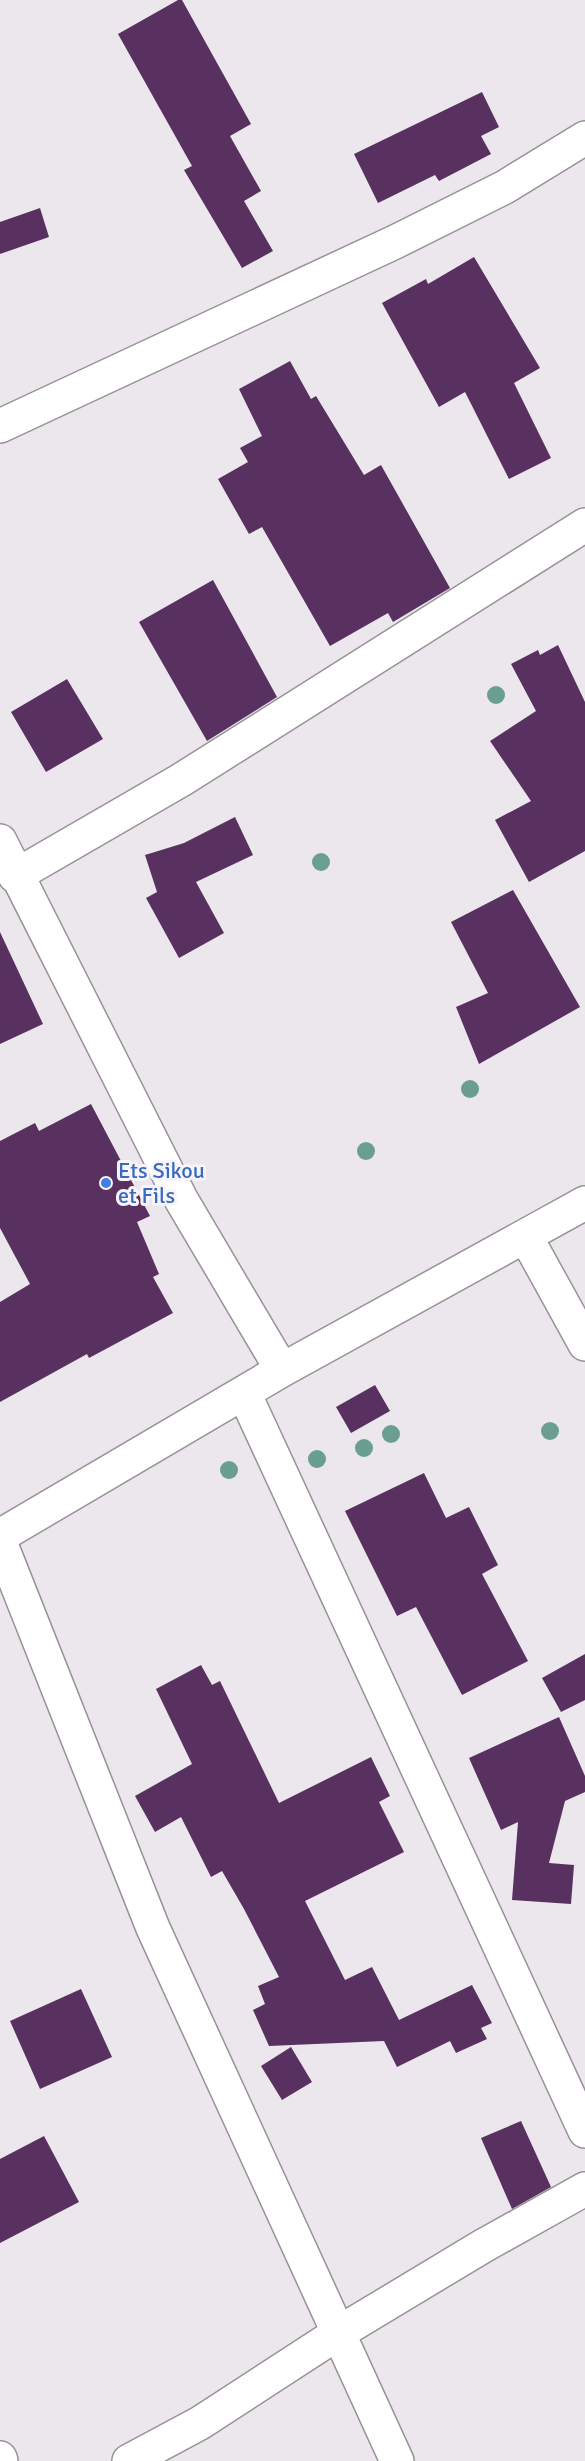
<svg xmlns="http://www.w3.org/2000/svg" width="585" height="2461" viewBox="0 0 585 2461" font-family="Signika,sans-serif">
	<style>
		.building { fill: #593160 }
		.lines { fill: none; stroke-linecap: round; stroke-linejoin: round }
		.minor-casing { stroke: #979297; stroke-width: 36 }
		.minor { stroke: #fff; stroke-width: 33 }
		.tree { fill: #6a9f90 }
		.shop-dot { fill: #3f7fe0; stroke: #f9f4fa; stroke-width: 2 }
		.labels { text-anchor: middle; stroke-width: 6; stroke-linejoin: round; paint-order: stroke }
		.shop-label { font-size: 22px; fill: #366cbe; stroke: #f9f4fa; text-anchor: start }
	</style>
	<rect width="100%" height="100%" fill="#ece7ec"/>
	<!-- building -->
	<path class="building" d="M 178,0 L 182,0 L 251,124 L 230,136 L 261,191 L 244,201 L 273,251 L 242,268 L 184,170 L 192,166 L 118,34 Z
		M 482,92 L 499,127 L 481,136 L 491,154 L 439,181 L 435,175 L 378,203 L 354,154 Z
		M 40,208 L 49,237 L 0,254 L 0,222 Z
		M 474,257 L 540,368 L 514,383 L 551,458 L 509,479 L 465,392 L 439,407 L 382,303 L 426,279 L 428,284 Z
		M 290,361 L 311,399 L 316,396 L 364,475 L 381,465 L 450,588 L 393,622 L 388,613 L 330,646 L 262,527 L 249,534 L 218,479 L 248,462 L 240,448 L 262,436 L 239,389 Z
		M 213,580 L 277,697 L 207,741 L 139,622 Z
		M 558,645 L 585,702 L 585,851 L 529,882 L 495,820 L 531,801 L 490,741 L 536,711 L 511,664 L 538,650 L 540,655 Z
		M 67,679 L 103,739 L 46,772 L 11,712 Z
		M 235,817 L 253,855 L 196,882 L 224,933 L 179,958 L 146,898 L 157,892 L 145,855 L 184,843 Z
		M 513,890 L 580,1007 L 479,1064 L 456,1007 L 488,993 L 451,922 Z
		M 0,932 L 43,1024 L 0,1044 Z
		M 91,1104 L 150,1216 L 137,1222 L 159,1274 L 153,1277 L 173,1313 L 89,1358 L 87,1354 L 0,1402 L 0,1302 L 30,1284 L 0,1228 L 0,1141 L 35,1123 L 39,1131 Z
		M 375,1385 L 390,1411 L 351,1433 L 336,1407 Z
		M 424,1473 L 446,1518 L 469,1507 L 498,1565 L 482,1574 L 528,1661 L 462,1695 L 416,1607 L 397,1616 L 345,1511 Z
		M 585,1654 L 585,1700 L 561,1712 L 542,1678 Z
		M 201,1665 L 212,1685 L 220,1681 L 279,1803 L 371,1757 L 390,1796 L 379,1802 L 404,1852 L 305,1901 L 345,1980 L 372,1967 L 399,2020 L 472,1985 L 492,2023 L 481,2028 L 487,2039 L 456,2053 L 450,2041 L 397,2067 L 384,2041 L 269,2046 L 253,2010 L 265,2004 L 258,1986 L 279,1977 L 244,1909 L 222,1871 L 211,1877 L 181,1817 L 155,1832 L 135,1796 L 192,1764 L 156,1689 Z
		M 559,1717 L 585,1776 L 585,1792 L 565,1801 L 549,1863 L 574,1865 L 571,1904 L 512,1900 L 518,1822 L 501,1830 L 469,1758 Z
		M 81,1989 L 112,2057 L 40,2089 L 10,2021 Z
		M 291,2047 L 312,2082 L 282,2100 L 261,2066 Z
		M 521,2121 L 551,2187 L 512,2209 L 481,2138 Z
		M 44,2136 L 79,2202 L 0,2243 L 0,2159 Z"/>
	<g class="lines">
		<defs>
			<path id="minor" d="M 0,426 L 395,242 L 505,187 L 585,138
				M 0,841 L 182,1201 L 282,1370
				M 15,876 L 181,780 L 585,525
				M 526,1237 L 585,1344
				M 244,1393 L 585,2131
				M 0,1536 L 282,1370 L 585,1203
				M 0,1542 L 153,1928 L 397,2461
				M 0,2458 L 1,2461
				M 129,2461 L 200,2423 L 340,2332 L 483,2246 L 585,2189"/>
		</defs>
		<!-- minor casing -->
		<use href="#minor" class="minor-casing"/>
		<!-- minor -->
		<use href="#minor" class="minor"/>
	</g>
	<!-- trees -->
	<g class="tree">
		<circle cx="496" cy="695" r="9"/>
		<circle cx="321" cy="862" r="9"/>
		<circle cx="470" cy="1089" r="9"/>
		<circle cx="366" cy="1151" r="9"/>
		<circle cx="550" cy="1431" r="9"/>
		<circle cx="391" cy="1434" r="9"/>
		<circle cx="364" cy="1448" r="9"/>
		<circle cx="317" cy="1459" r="9"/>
		<circle cx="229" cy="1470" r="9"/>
	</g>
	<!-- markers -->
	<circle class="shop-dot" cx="106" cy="1183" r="6"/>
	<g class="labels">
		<!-- shop labels -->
		<g class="shop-label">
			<text x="118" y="1178">Ets Sikou<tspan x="118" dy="25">et Fils</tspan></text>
		</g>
	</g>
</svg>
